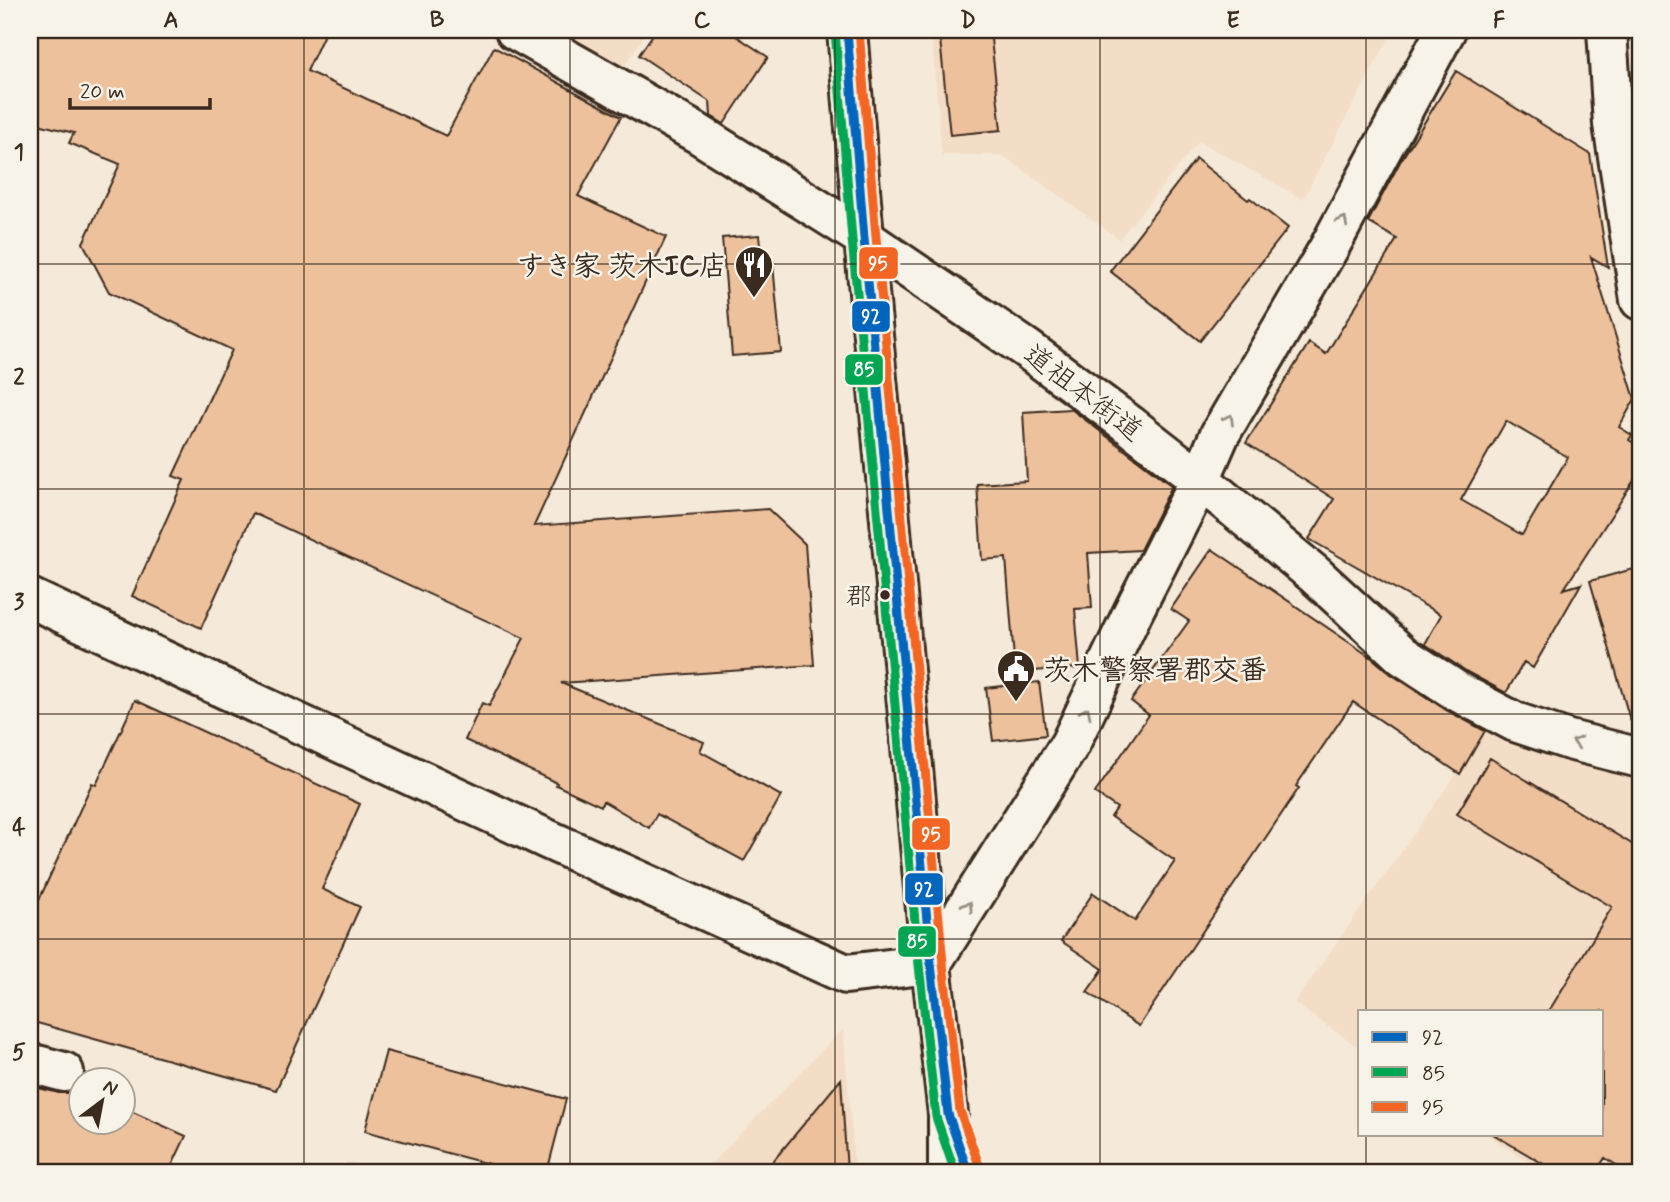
<svg xmlns="http://www.w3.org/2000/svg" width="1670" height="1202" viewBox="0 0 1670 1202" font-family="Mynerve,'Klee One',sans-serif">
	<style>
		.built { fill: #f3ddc7 }
		.building { fill: #eec19d; stroke: #3b2a1e; stroke-width: 2; fill-rule: evenodd }
		.lines { fill: none; stroke-linecap: round; stroke-linejoin: round }
		.street-casing { stroke: #3b2a1e; stroke-width: 44 }
		.secondary-casing { stroke: #3b2a1e; stroke-width: 44 }
		.highway-casing { stroke: #3b2a1e; stroke-width: 44 }
		.street { stroke: #f7f3e8; stroke-width: 38 }
		.secondary { stroke: #f7f3e8; stroke-width: 38 }
		.highway { stroke: #f7f3e8; stroke-width: 38 }
		.bus-1-casing { stroke: #f7f3e8; stroke-width: 14 }
		.bus-2-casing { stroke: #f7f3e8; stroke-width: 14 }
		.bus-3-casing { stroke: #f7f3e8; stroke-width: 14 }
		.bus-1 { stroke: #0065bd; stroke-width: 9 }
		.bus-2 { stroke: #00a651; stroke-width: 9 }
		.bus-3 { stroke: #f26522; stroke-width: 9 }
		.oneway { stroke: #998e83 }
		.grid { fill: none; stroke: #3b2a1e; stroke-width: 2; stroke-opacity: 0.55 }
		.bus-dot { fill: #3b2a1e; stroke: #f7f3e8; stroke-width: 2.5 }
		.labels { text-anchor: middle; stroke-width: 5; stroke-linejoin: round; paint-order: stroke }
		.bus-label { font-size: 26px; fill: #3b2a1e; stroke: #f7f3e8; text-anchor: end }
		.poi-label { font-size: 28px; font-weight: bold; fill: #3b2a1e; stroke: #f7f3e8; text-anchor: end }
		.street-label { font-size: 28px; fill: #3b2a1e; stroke: #f7f3e8 }
		.line-badge { stroke: #f7f3e8; stroke-width: 2.5 }
		.badge-label { font-size: 19px; text-anchor: middle; font-weight: bold; fill: #fff }
		.neatline { fill: none; stroke: #3b2a1e; stroke-width: 2.5 }
		.grid-label { font-size: 23px; text-anchor: middle; font-weight: bold; fill: #3b2a1e }
	</style>
	<rect width="100%" height="100%" fill="#f5e9d9"/>
	<filter id="ink" filterUnits="userSpaceOnUse"><feTurbulence type="fractalNoise" baseFrequency=".0143" numOctaves="2"/><feDisplacementMap in="SourceGraphic" scale="14" xChannelSelector="R" yChannelSelector="G"/><feConvolveMatrix kernelMatrix="1 2 1 2 8 2 1 2 1" color-interpolation-filters="sRGB"/></filter>
	<g filter="url(#ink)">
		<!-- built -->
		<path class="built" d="M 559,30 L 648,30 L 623,68 Z
			M 931,30 L 1393,30 L 1303,199 L 1199,141 L 1119,239 L 1002,155 L 942,155 Z
			M 1487,731 L 1608,770 L 1640,778 L 1640,986 L 1602,1054 L 1602,1011 L 1360,1011 L 1360,1048 L 1294,1003 Z
			M 843,1029 L 855,1172 L 703,1172 Z
			M 1486,1134 L 1557,1134 L 1537,1168 Z
			M 347,1161 L 388,1172 L 345,1172 Z"/>
		<!-- building -->
		<path class="building" d="M 30,30 L 326,30 L 307,71 L 446,136 L 494,47 L 621,117 L 578,196 L 666,237 L 534,526 L 768,509 L 805,544 L 814,665 L 561,683 L 704,742 L 700,751 L 781,796 L 744,861 L 657,814 L 649,828 L 603,801 L 601,806 L 556,785 L 557,783 L 465,740 L 482,703 L 489,706 L 524,638 L 253,513 L 201,628 L 132,596 L 184,480 L 173,476 L 232,350 L 109,292 L 83,243 L 120,164 L 69,143 L 74,133 L 30,122 Z
			M 656,30 L 727,30 L 768,57 L 724,124 L 711,116 L 710,102 L 639,55 Z
			M 939,30 L 990,30 L 1001,130 L 950,135 Z
			M 1456,71 L 1590,154 L 1608,267 L 1591,257 L 1635,399 L 1619,427 L 1632,435 L 1629,440 L 1640,447 L 1640,471 L 1564,589 L 1581,584 L 1533,668 L 1524,662 L 1506,693 L 1469,673 L 1425,644 L 1441,615 L 1309,539 L 1334,499 L 1246,443 L 1309,343 L 1326,354 L 1397,239 L 1368,222 L 1400,162 ZM 1506,421 L 1568,457 L 1522,535 L 1461,500 Z
			M 1196,159 L 1248,200 L 1250,198 L 1288,228 L 1200,341 L 1110,271 Z
			M 759,235 L 762,265 L 773,264 L 781,352 L 732,356 L 722,238 Z
			M 1071,409 L 1172,486 L 1140,550 L 1088,553 L 1092,608 L 1075,609 L 1080,668 L 1015,672 L 1006,558 L 982,560 L 977,484 L 1027,481 L 1023,412 Z
			M 1212,549 L 1372,658 L 1391,674 L 1446,710 L 1485,731 L 1460,774 L 1353,702 L 1296,786 L 1299,788 L 1139,1026 L 1087,992 L 1103,969 L 1061,941 L 1093,893 L 1135,921 L 1175,861 L 1111,817 L 1117,808 L 1095,793 L 1149,715 L 1131,701 L 1189,621 L 1171,609 Z
			M 1640,567 L 1640,718 L 1630,720 L 1590,581 Z
			M 1039,682 L 1046,735 L 993,741 L 986,688 Z
			M 135,700 L 360,804 L 322,889 L 360,907 L 276,1090 L 30,1021 L 30,920 L 92,783 L 96,785 Z
			M 1490,758 L 1640,849 L 1640,1172 L 1627,1172 L 1605,1158 L 1596,1172 L 1557,1172 L 1493,1134 L 1602,1134 L 1602,1011 L 1549,1011 L 1612,907 L 1457,814 Z
			M 386,1051 L 566,1099 L 547,1172 L 519,1172 L 365,1131 Z
			M 841,1079 L 847,1172 L 764,1172 Z
			M 30,1086 L 59,1093 L 69,1093 L 80,1087 L 80,1122 L 122,1122 L 122,1107 L 186,1136 L 169,1172 L 52,1172 L 30,1166 Z"/>
		<g class="lines">
			<defs>
				<path id="street" d="M 515,30 L 697,133 L 864,238 L 1027,349 L 1131,426 L 1200,480 L 1314,574 L 1403,656 L 1458,692 L 1515,722 L 1569,740 L 1640,758
					M 1607,30 L 1613,124 L 1640,300
					M 931,964 L 1070,744 L 1133,612 L 1200,480 L 1220,434 L 1330,246 L 1446,30
					M 30,1063 L 64,1072"/>
				<path id="secondary" d="M 30,598 L 549,840 L 846,974 L 931,964"/>
				<path id="highway" d="M 847,30 L 864,238 L 931,964 L 948,1114 L 948,1172"/>
			</defs>
			<!-- street casing -->
			<use href="#street" class="street-casing"/>
			<!-- secondary casing -->
			<use href="#secondary" class="secondary-casing"/>
			<!-- highway casing -->
			<use href="#highway" class="highway-casing"/>
			<!-- street -->
			<use href="#street" class="street"/>
			<!-- secondary -->
			<use href="#secondary" class="secondary"/>
			<!-- highway -->
			<use href="#highway" class="highway"/>
			<defs>
				<path id="bus-1" d="M 847,30 L 864,238 L 931,964 L 948,1114 L 968,1172"/>
				<path id="bus-2" d="M 835,31 L 852,239 L 919,965 L 936,1117 L 955,1172"/>
				<path id="bus-3" d="M 859,30 L 876,237 L 943,963 L 960,1111 L 980,1168"/>
			</defs>
			<!-- bus-1 casing -->
			<use href="#bus-1" class="bus-1-casing"/>
			<!-- bus-2 casing -->
			<use href="#bus-2" class="bus-2-casing"/>
			<!-- bus-3 casing -->
			<use href="#bus-3" class="bus-3-casing"/>
			<!-- bus-1 -->
			<use href="#bus-1" class="bus-1"/>
			<!-- bus-2 -->
			<use href="#bus-2" class="bus-2"/>
			<!-- bus-3 -->
			<use href="#bus-3" class="bus-3"/>
		</g>
		<!-- one-way arrows -->
		<defs><path id="oneway-chevron" d="M-2-3.5L2.5 0L-2 3.5" fill="none" stroke-width="1.6" stroke-linecap="round" stroke-linejoin="round" transform="scale(1.75)"/></defs>
		<g class="oneway">
			<use href="#oneway-chevron" transform="translate(1343 221) rotate(-62)"/>
			<use href="#oneway-chevron" transform="translate(1229 419) rotate(-60)"/>
			<use href="#oneway-chevron" transform="translate(1086 712) rotate(-65)"/>
			<use href="#oneway-chevron" transform="translate(1577 742) rotate(-165)"/>
			<use href="#oneway-chevron" transform="translate(968 906) rotate(-57)"/>
		</g>
	</g>
	<!-- grid -->
	<path class="grid" d="M 304,30 L 304,1172M 570,30 L 570,1172M 835,30 L 835,1172M 1100,30 L 1100,1172M 1366,30 L 1366,1011M 30,264 L 1640,264M 30,489 L 1640,489M 30,714 L 1640,714M 30,939 L 1640,939M 1366,1134 L 1366,1172"/>
	<!-- icons -->
	<defs>
		<symbol id="restaurant-pin" viewBox="-11 -11 22 30"><path d="M0 17L-7.5 6A9.5 9.5 0 1 1 7.5 6Z" fill="#3b2a1e" stroke="#f7f3e8"/><path d="M-5-6h1v4h1v-4h1v4h1v-4h1v5L-1.5 .5V6h-2V.5L-5-1ZM5-6V6H3V1.5H1.5Q1.5-4 5-6Z" fill="#fff"/></symbol>
		<symbol id="civic-pin" viewBox="-11 -11 22 30"><path d="M0 17L-7.5 6A9.5 9.5 0 1 1 7.5 6Z" fill="#3b2a1e" stroke="#f7f3e8"/><path d="M-.6-6.5H3V-4.5H.6V-3L4-1V1h2V6H-6V1h2V-1L-.6-3ZM-1.2 2.5V6h2.4V2.5Z" fill="#fff"/></symbol>
	</defs>
	<g fill-rule="evenodd">
		<use href="#restaurant-pin" x="732" y="243" width="44" height="60"/>
		<use href="#civic-pin" x="994" y="647" width="44" height="60"/>
	</g>
	<!-- markers -->
	<circle class="bus-dot" cx="885" cy="595" r="6"/>
	<g class="labels">
		<!-- bus labels -->
		<g class="bus-label">
			<text x="872" y="605">郡</text>
		</g>
		<!-- poi labels -->
		<g class="poi-label">
			<text x="727" y="275">すき家 茨木IC店</text>
			<text x="1043" y="679" text-anchor="start">茨木警察署郡交番</text>
		</g>
		<!-- street labels -->
		<g class="street-label">
			<text transform="translate(1084 392) rotate(37)" y="10">道祖本街道</text>
		</g>
	</g>
	<g class="line-badge">
		<rect x="858" y="246" width="41" height="34" rx="7" fill="#f26522"/>
		<rect x="851" y="300" width="40" height="33" rx="7" fill="#0065bd"/>
		<rect x="844" y="353" width="40" height="33" rx="7" fill="#00a651"/>
		<rect x="911" y="817" width="40" height="34" rx="7" fill="#f26522"/>
		<rect x="904" y="872" width="40" height="34" rx="7" fill="#0065bd"/>
		<rect x="897" y="925" width="40" height="33" rx="7" fill="#00a651"/>
	</g>
	<g class="badge-label">
		<text x="878" y="270">95</text>
		<text x="871" y="323">92</text>
		<text x="864" y="376">85</text>
		<text x="931" y="841">95</text>
		<text x="924" y="896">92</text>
		<text x="917" y="948">85</text>
	</g>
	<!-- margin -->
	<rect width="1670" height="1202" fill="none" stroke="#f7f3e8" stroke-width="77"/>
	<!-- legend -->
	<rect x="1358" y="1010" width="245" height="126" fill="#f7f3e8" stroke="#aca397" stroke-width="2"/>
	<rect x="1372" y="1032" width="35" height="10" fill="#0065bd" stroke="#aca397" stroke-width="2"/>
	<text x="1422" y="1044" font-size="21" fill="#3b2a1e">92</text>
	<rect x="1372" y="1067" width="35" height="10" fill="#00a651" stroke="#aca397" stroke-width="2"/>
	<text x="1422" y="1080" font-size="21" fill="#3b2a1e">85</text>
	<rect x="1372" y="1102" width="35" height="10" fill="#f26522" stroke="#aca397" stroke-width="2"/>
	<text x="1422" y="1114" font-size="21" fill="#3b2a1e">95</text>
	<!-- north arrow -->
	<g transform="translate(102 1101) rotate(32)"><circle r="33" fill="#f7f3e8" stroke="#aca397" stroke-width="2"/>
	<path d="M0-5L12 26L0 18L-12 26Z" fill="#3b2a1e"/>
	<text y="-10" font-size="19" font-weight="bold" text-anchor="middle" fill="#3b2a1e">N</text>
	</g>
	<!-- scale -->
	<path d="M70 98v10h140v-10" fill="none" stroke="#3b2a1e" stroke-width="3.5"/>
	<text x="80" y="98" font-size="21" fill="#3b2a1e" stroke="#f7f3e8" stroke-width="5" paint-order="stroke">20 m</text>
	<rect x="38" y="38" width="1594" height="1126" class="neatline"/>
	<g class="grid-label">
		<text x="171" y="27">A</text>
		<text x="437" y="27">B</text>
		<text x="702" y="27">C</text>
		<text x="968" y="27">D</text>
		<text x="1233" y="27">E</text>
		<text x="1499" y="27">F</text>
		<text x="19" y="159">1</text>
		<text x="19" y="384">2</text>
		<text x="19" y="609">3</text>
		<text x="19" y="834">4</text>
		<text x="19" y="1059">5</text>
	</g>
</svg>
